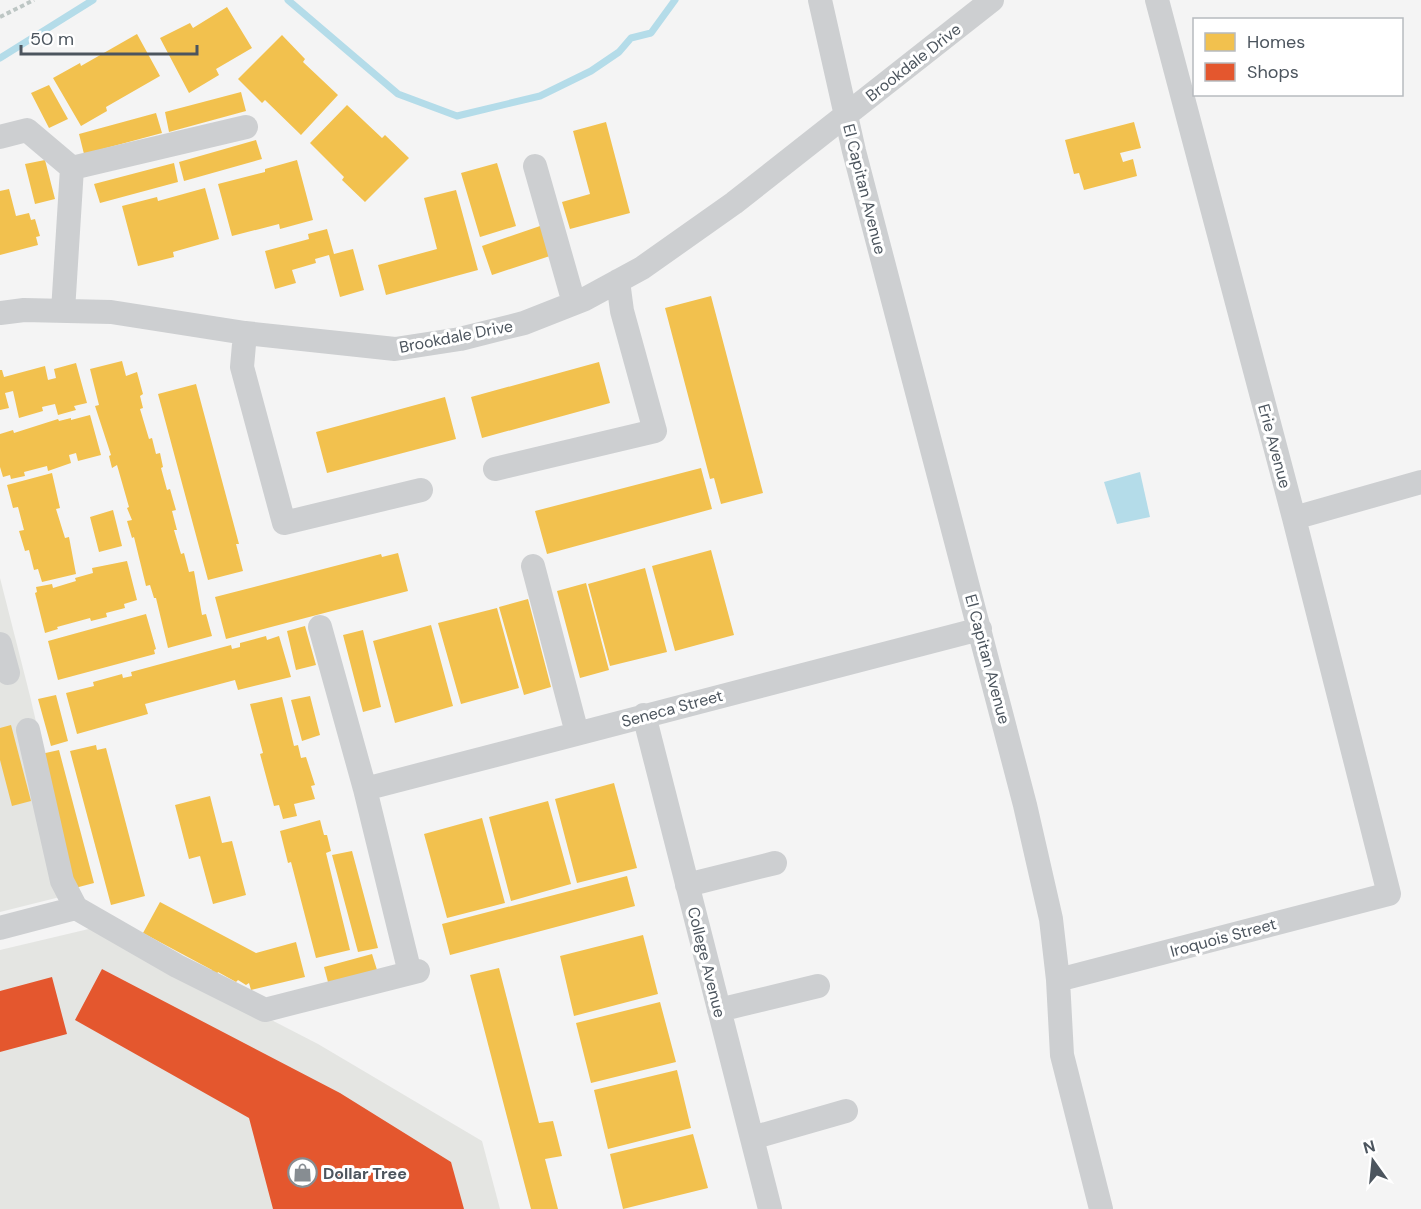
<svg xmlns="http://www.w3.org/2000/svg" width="1421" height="1209" viewBox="0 0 1421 1209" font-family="'DM Sans',sans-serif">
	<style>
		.commercial { fill: #e4e5e2 }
		.water { fill: #b4dce9 }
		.homes { fill: #f2c14e }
		.shops { fill: #e4572e }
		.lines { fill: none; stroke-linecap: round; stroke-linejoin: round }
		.stream { stroke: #b4dce9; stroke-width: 7 }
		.path { stroke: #bdc6c4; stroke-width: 4; stroke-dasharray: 4.5 3; stroke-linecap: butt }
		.minor { stroke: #cdcfd1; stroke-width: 24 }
		.labels { text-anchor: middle; stroke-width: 6; stroke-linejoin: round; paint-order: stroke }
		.street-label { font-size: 16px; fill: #4c555e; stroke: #fff }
		.poi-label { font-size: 16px; font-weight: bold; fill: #4c555e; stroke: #fff; text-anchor: start }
	</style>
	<rect width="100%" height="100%" fill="#f4f4f4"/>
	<!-- commercial -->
	<path class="commercial" d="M 0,578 L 30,696 L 76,893 L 0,912 Z
		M 93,928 L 318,1044 L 482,1141 L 500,1209 L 0,1209 L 0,950 Z"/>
	<!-- water -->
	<path class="water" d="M 1140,472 L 1150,517 L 1117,524 L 1104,482 Z"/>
	<!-- homes -->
	<path class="homes" d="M 227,7 L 252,48 L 216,69 L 219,75 L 189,93 L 160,38 L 190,23 L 193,28 Z
		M 137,34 L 160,76 L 106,107 L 107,111 L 81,126 L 53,78 L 80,63 L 81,66 Z
		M 282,35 L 305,59 L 303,62 L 338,95 L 301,135 L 265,100 L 262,103 L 238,79 Z
		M 49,85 L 68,119 L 49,128 L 31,93 Z
		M 241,92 L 246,111 L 169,132 L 165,112 Z
		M 347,105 L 382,138 L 385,135 L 409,158 L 365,202 L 342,180 L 344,177 L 310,143 Z
		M 156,113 L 162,133 L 84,154 L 79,134 Z
		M 606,122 L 630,213 L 570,229 L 562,202 L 590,194 L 573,131 Z
		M 1134,122 L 1141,148 L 1120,153 L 1123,162 L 1133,159 L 1137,176 L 1084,190 L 1079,173 L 1074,174 L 1065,140 Z
		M 256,140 L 262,159 L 184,181 L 179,162 Z
		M 45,160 L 55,199 L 35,204 L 25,164 Z
		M 297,160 L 313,220 L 280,229 L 279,224 L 232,236 L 218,184 L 265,172 L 265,169 Z
		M 174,163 L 178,182 L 100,203 L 94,184 Z
		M 497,163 L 516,226 L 480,237 L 461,173 Z
		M 205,188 L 219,239 L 173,252 L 174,257 L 138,266 L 122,206 L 157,197 L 158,201 Z
		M 9,189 L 16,216 L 29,213 L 31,220 L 35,219 L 40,236 L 36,237 L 38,245 L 0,255 L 0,191 Z
		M 456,190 L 478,270 L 386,295 L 378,265 L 437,249 L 424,198 Z
		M 543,225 L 553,255 L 492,275 L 482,246 Z
		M 327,229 L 334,254 L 353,249 L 364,290 L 340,297 L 329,255 L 315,259 L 316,263 L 292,270 L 296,283 L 275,289 L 265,251 L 309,239 L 308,234 Z
		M 711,296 L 763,493 L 721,504 L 714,478 L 710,479 L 665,308 Z
		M 122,361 L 126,376 L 137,372 L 143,394 L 140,396 L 143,408 L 140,409 L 149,439 L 152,438 L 156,454 L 160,453 L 163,467 L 161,468 L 167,490 L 170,489 L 176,510 L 172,511 L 177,530 L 174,530 L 181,554 L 184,553 L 189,572 L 194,571 L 202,615 L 206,614 L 212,636 L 168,648 L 156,598 L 154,598 L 150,585 L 146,586 L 134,537 L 132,538 L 127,521 L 132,520 L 127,508 L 129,507 L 117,465 L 112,468 L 109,456 L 111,455 L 95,406 L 99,405 L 90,369 Z
		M 599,362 L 610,403 L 482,438 L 471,397 Z
		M 76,363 L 87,403 L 74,406 L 76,410 L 58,415 L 55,404 L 42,407 L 43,411 L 19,418 L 13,391 L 5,393 L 9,408 L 0,410 L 0,370 L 2,370 L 4,377 L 45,366 L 48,380 L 56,378 L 54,369 Z
		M 196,384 L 239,544 L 236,544 L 243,571 L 208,580 L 158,394 Z
		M 445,397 L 456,439 L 327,473 L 316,432 Z
		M 90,415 L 101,455 L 78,461 L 76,453 L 69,455 L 71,463 L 48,471 L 47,466 L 24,472 L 25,476 L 11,479 L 10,475 L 3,477 L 0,467 L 0,434 L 13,430 L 14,433 L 58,419 L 59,421 L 71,418 L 71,420 Z
		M 701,468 L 712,509 L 547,554 L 535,511 Z
		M 52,473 L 60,508 L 56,509 L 65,538 L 69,537 L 76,574 L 42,582 L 38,569 L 34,570 L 29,550 L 25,551 L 19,531 L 24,530 L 18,507 L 13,508 L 7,485 Z
		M 113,510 L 122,546 L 99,552 L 90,517 Z
		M 711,550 L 734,635 L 675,651 L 652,566 Z
		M 398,553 L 408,591 L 226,639 L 215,597 L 381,554 L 382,557 Z
		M 127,561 L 137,600 L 124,604 L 125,608 L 106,613 L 107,617 L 91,621 L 90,618 L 57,627 L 58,629 L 45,633 L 35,593 L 37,592 L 36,587 L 52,584 L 53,588 L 76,581 L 75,578 L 93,573 L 92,568 Z
		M 645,568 L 667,652 L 610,666 L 588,584 Z
		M 586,583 L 609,670 L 580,678 L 557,591 Z
		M 528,599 L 551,687 L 524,695 L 499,607 Z
		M 497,608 L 519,688 L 461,704 L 438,623 Z
		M 146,614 L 156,649 L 154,650 L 155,654 L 58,680 L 48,641 Z
		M 431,625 L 453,706 L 395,723 L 373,641 Z
		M 305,626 L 316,665 L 296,670 L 287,631 Z
		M 363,630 L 381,707 L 363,712 L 343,635 Z
		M 266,636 L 267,640 L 279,636 L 291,677 L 238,690 L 235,680 L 145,704 L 148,714 L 77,734 L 66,693 L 94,686 L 93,682 L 122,674 L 123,678 L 132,676 L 131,672 L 231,645 L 232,649 L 240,647 L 240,643 Z
		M 56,695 L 68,741 L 51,746 L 38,699 Z
		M 310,696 L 320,735 L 302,741 L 291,700 Z
		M 282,697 L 294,746 L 298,745 L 301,758 L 306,757 L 315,785 L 311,786 L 315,799 L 294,804 L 297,816 L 283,819 L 279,805 L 274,806 L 260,754 L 263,753 L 250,704 Z
		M 11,725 L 31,801 L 12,806 L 0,760 L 0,728 Z
		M 96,745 L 97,750 L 106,748 L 145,896 L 111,905 L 70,751 Z
		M 59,750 L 94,883 L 75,888 L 41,754 Z
		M 614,783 L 637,868 L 577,883 L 555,799 Z
		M 210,796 L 222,843 L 232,841 L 246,895 L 213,904 L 200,856 L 189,859 L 175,805 Z
		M 548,801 L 571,884 L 511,901 L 489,817 Z
		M 482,818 L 505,903 L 447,918 L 424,834 Z
		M 320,820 L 324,835 L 327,835 L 331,851 L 326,853 L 350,950 L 316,958 L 291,862 L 288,863 L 280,831 Z
		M 352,851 L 378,948 L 358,952 L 332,855 Z
		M 627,876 L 635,906 L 450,955 L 442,924 Z
		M 160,902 L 256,953 L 296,942 L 305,977 L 251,990 L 249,983 L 246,985 L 238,980 L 236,982 L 218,972 L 216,975 L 211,972 L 212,970 L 143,933 Z
		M 643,935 L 658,994 L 574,1016 L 560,956 Z
		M 372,954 L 378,973 L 329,986 L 324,967 Z
		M 499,968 L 539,1123 L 553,1121 L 562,1156 L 545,1159 L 558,1209 L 531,1209 L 470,975 Z
		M 660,1002 L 676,1062 L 591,1083 L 576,1023 Z
		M 677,1070 L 691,1128 L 608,1149 L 594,1090 Z
		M 693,1134 L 708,1188 L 623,1209 L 610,1154 Z"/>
	<!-- shops -->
	<path class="shops" d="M 102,969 L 340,1093 L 451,1162 L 464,1209 L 273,1209 L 249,1118 L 75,1020 Z
		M 52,977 L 67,1034 L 0,1052 L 0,991 Z"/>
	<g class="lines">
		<!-- stream -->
		<path class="stream" d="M 288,0 L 398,94 L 457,116 L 540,96 L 591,71 L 619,52 L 631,38 L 651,33 L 675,0
			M 0,58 L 93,0"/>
		<!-- path -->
		<path class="path" d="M 0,17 L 34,0"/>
		<!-- minor -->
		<path class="minor" d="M 820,0 L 854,151 L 1025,805 L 1051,919 L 1058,980 L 1062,1055 L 1101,1209
			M 0,137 L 27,130 L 72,168 L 63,311
			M 535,166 L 574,303
			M 72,168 L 246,127
			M 0,313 L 24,310 L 111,312 L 245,333 L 395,349 L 460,339 L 524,323 L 585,299 L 642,268 L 734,203 L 992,0
			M 245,333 L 242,367 L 284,523 L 421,490
			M 495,469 L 655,431 L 622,311 L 618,281
			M 1294,518 L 1421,482
			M 533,566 L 577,733
			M 320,627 L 365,789 L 410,973
			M 0,644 L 8,673
			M 644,715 L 770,1209
			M 28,730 L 62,881 L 76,908 L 177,966 L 265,1010 L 418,971
			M 365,789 L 980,629
			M 687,885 L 775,863
			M 0,928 L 76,908
			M 1058,980 L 1389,894 L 1294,518 L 1157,0
			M 719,1010 L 818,986
			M 752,1138 L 846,1111"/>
	</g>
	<!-- icons -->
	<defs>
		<symbol id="shop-ring" viewBox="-11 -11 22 22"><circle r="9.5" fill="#fff" stroke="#878d92" stroke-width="1.5"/><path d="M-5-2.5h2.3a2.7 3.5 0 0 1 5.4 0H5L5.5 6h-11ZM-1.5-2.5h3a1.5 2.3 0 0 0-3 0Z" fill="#878d92"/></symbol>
	</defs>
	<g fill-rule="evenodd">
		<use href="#shop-ring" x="286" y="1156" width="33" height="33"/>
	</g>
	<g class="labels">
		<!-- street labels -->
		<g class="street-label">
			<text transform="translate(913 62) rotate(-38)" y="6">Brookdale Drive</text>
			<text transform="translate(865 189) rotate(76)" y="6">El Capitan Avenue</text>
			<text transform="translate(456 336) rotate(-11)" y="6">Brookdale Drive</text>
			<text transform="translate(1275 446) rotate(75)" y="6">Erie Avenue</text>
			<text transform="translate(988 659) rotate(75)" y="6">El Capitan Avenue</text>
			<text transform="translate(672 708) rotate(-15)" y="6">Seneca Street</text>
			<text transform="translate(1223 937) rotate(-15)" y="6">Iroquois Street</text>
			<text transform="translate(707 962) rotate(76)" y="6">College Avenue</text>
		</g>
		<!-- poi labels -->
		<g class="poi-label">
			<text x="323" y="1179">Dollar Tree</text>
		</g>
	</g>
	<!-- legend -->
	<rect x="1193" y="18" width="210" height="78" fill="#ffffff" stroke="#b7bbbf" stroke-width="1.5"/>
	<rect x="1205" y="33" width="30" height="18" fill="#f2c14e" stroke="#b7bbbf" stroke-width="1.5"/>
	<text x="1247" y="48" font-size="18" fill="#4c555e">Homes</text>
	<rect x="1205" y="63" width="30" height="18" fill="#e4572e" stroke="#b7bbbf" stroke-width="1.5"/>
	<text x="1247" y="78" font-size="18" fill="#4c555e">Shops</text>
	<!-- north arrow -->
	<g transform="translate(1373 1161) rotate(345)" stroke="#ffffff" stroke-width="4.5" paint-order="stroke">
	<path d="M0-4.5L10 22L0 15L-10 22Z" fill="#4c555e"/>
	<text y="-9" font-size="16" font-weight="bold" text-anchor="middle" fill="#4c555e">N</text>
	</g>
	<!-- scale -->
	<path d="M21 45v9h176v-9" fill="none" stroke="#4c555e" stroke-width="3"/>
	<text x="30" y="45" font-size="18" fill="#4c555e" stroke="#ffffff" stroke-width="4.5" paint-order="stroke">50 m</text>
</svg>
